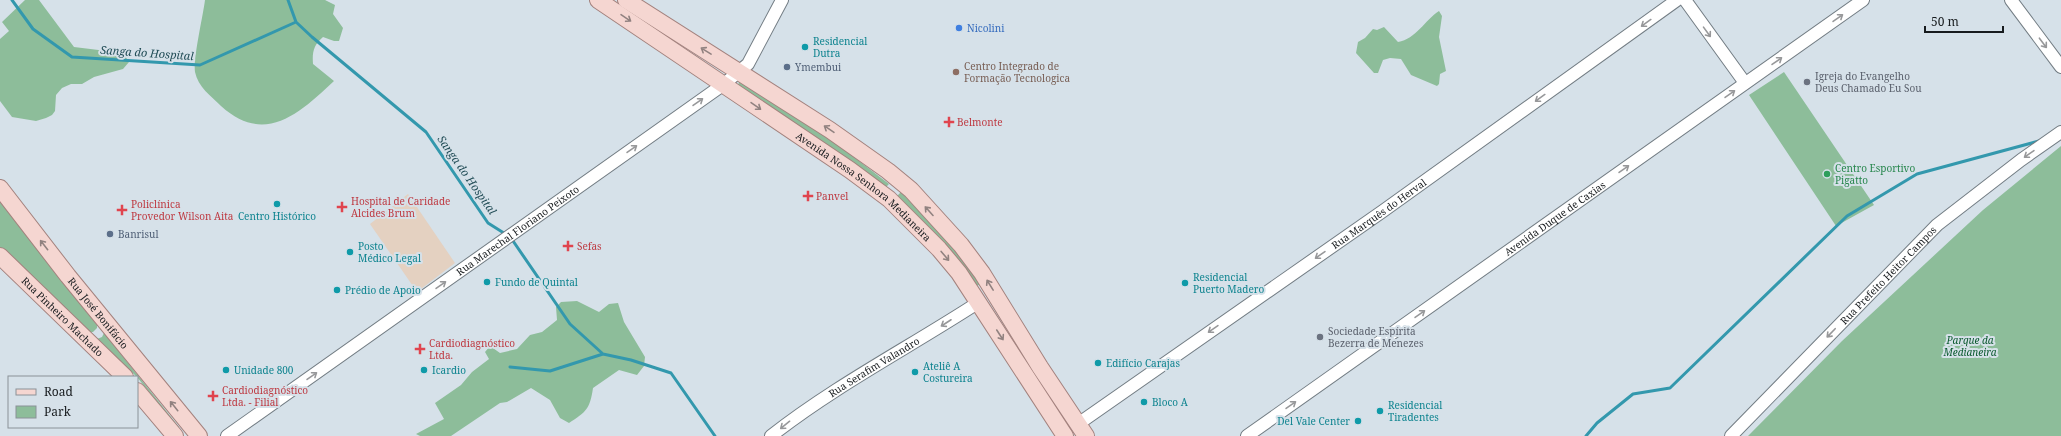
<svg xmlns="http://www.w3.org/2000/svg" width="2061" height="436" viewBox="0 0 2061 436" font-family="'Noto Serif',serif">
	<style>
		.medical { fill: #e4d1c1 }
		.green { fill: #8dbd9a }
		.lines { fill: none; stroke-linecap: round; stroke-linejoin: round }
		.stream { stroke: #3398ad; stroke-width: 3 }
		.minor-casing { stroke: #737d84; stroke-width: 14 }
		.major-casing { stroke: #a3827e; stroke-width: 18 }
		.minor { stroke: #fff; stroke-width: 12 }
		.major { stroke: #f5d6d1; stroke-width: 16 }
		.oneway { stroke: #918280 }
		.oneway2 { stroke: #97989a }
		.shop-dot { fill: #3f7fe0; stroke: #d6e1e9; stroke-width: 1.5 }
		.culture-dot { fill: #0f9aa8; stroke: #d6e1e9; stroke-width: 1.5 }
		.service-dot { fill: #5c6f8a; stroke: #d6e1e9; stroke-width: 1.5 }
		.education-dot { fill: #8d6e63; stroke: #d6e1e9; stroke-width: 1.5 }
		.worship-dot { fill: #6b7280; stroke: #d6e1e9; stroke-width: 1.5 }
		.health-dot { fill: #e0444e; stroke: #d6e1e9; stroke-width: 1.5 }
		.leisure-dot { fill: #2e9e5b; stroke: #d6e1e9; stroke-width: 1.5 }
		.labels { text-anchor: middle; stroke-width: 4; stroke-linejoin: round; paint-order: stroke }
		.shop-label { font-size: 10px; fill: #366cbe; stroke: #d6e1e9; text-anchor: start }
		.culture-label { font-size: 10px; fill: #0d838f; stroke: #d6e1e9; text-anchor: start }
		.education-label { font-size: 10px; fill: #785e54; stroke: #d6e1e9; text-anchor: start }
		.service-label { font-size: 10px; fill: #4e5e75; stroke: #d6e1e9; text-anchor: start }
		.worship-label { font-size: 10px; fill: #5b616d; stroke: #d6e1e9; text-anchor: start }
		.health-label { font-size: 10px; fill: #be3a42; stroke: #d6e1e9; text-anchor: start }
		.leisure-label { font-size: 10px; fill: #27864d; stroke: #d6e1e9; text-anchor: start }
		.street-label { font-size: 10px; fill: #171b1e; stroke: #d6e1e9 }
		.park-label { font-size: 10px; font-style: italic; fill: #0a592e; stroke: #d6e1e9 }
		.water-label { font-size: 11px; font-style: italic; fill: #224d57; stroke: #d6e1e9 }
	</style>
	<rect width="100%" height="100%" fill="#d6e1e9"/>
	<!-- medical -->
	<path class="medical" d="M 408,194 L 455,263 L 417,292 L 370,224 Z"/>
	<!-- green -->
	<path class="green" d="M 25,0 L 39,0 L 74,47 L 123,53 L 129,62 L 123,69 L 94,77 L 82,84 L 71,84 L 62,88 L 56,95 L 55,111 L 52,115 L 46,118 L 36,121 L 12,117 L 0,101 L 0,39 L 9,31 L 2,22 Z
		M 205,0 L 325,0 L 335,5 L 333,14 L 343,28 L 339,41 L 334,41 L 323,37 C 314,45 312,51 313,64 L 334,81 C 300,113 265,146 221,106 C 211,96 198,87 195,72 C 193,59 203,16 205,0 Z
		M 1439,11 L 1442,16 L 1439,37 L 1446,71 L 1440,74 L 1439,84 L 1437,86 L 1411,75 L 1401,59 L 1390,58 L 1383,60 L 1378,73 L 1374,73 L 1356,53 L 1358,42 L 1365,38 L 1373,29 L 1377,30 L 1384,27 L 1398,42 C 1416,39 1425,20 1439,11 Z
		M 1784,72 L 1874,205 L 1836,226 L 1749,95 Z
		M 739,81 L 816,128 L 889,184 L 884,189 L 738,87 Z
		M 2061,146 L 2061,436 L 1748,436 L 1842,341 L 1983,210 Z
		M 901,192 C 929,222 957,250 980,283 L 979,285 L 976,286 L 895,198 Z
		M 0,202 L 97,325 L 97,328 L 93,332 L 90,332 L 0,247 Z
		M 577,301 L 599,312 L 609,304 L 618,303 L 624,322 L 645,357 L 644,366 L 637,375 L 619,370 L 593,388 C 590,409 586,412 569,423 L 560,418 L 550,400 L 531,388 L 507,402 L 500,403 L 451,436 L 420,436 L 416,434 L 444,419 L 435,403 L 461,385 L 472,372 L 489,359 L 485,352 L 490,346 L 500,353 L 517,349 L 530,335 L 542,332 L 557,320 L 556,307 L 561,302 Z
		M 104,333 L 179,427 L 178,428 L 137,377 L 97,339 L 102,337 Z"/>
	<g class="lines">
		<!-- stream -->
		<path class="stream" d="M 12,0 L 33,29 L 72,57 L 200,65 L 296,22 L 312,37 L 426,132 L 488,223 L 507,235
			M 288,0 L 296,22
			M 511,238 L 570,324 L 603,354 L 631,360 L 671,373 L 715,436
			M 510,367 L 550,371 L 603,354
			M 1586,436 L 1597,423 L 1633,394 L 1670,388 L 1847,216 L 1917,174 L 2039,141"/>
		<defs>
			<g id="minor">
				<path d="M 1685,0 L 1745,83"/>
				<path d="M 2011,0 L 2061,67"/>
				<path id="s1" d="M 1078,424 L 1383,211 L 1677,0"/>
				<path id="s2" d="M 227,436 L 724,84 L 748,64 L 782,0"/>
				<path id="s3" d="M 771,436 C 836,385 910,347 979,302"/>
				<path id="s4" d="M 1247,436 L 1863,0"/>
				<path id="s5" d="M 1731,436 L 1937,225 L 2021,160 L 2061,132"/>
			</g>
			<g id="major">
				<path id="s6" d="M 598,0 L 850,170 L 889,199 L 939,249 L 959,273 L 1065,436"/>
				<path d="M 626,0 L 830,130 L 888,171 L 911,190 L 961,245 L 982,273 L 1040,367 L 1086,436"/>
				<path id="s7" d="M 0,188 L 68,276 L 199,436"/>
				<path id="s8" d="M 0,256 L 125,377"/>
				<path d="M 137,391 L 175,436"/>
			</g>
		</defs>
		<!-- minor casing -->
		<use href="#minor" class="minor-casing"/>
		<!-- major casing -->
		<use href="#major" class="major-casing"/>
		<!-- minor -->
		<use href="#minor" class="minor"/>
		<!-- major -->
		<use href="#major" class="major"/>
	</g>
	<!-- one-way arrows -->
	<defs><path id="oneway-shaft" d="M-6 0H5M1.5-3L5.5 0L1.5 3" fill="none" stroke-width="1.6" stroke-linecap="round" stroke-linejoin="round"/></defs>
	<g class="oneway">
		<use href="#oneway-shaft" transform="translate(626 18) rotate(34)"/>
		<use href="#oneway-shaft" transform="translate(706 51) rotate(-148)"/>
		<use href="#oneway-shaft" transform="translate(756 106) rotate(35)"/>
		<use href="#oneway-shaft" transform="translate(829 129) rotate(-146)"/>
		<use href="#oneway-shaft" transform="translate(929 211) rotate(-132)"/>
		<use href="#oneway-shaft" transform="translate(44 245) rotate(-128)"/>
		<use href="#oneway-shaft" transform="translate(945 256) rotate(50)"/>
		<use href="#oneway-shaft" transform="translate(990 285) rotate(-122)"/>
		<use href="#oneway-shaft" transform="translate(1000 335) rotate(57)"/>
		<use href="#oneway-shaft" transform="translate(174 406) rotate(-129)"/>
	</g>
	<g class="oneway2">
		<use href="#oneway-shaft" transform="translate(1838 18) rotate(-35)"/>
		<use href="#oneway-shaft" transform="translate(1646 23) rotate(144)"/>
		<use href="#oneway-shaft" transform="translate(1707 32) rotate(54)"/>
		<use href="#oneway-shaft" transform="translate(2043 43) rotate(53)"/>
		<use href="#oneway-shaft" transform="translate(1777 61) rotate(-35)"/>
		<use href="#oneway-shaft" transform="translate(1730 94) rotate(-35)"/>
		<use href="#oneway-shaft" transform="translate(1540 98) rotate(144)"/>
		<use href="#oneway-shaft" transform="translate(698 102) rotate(-35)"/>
		<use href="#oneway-shaft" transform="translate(632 149) rotate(-35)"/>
		<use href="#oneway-shaft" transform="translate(2029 154) rotate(145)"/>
		<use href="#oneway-shaft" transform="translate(1624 169) rotate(-35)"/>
		<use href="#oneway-shaft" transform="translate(1320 255) rotate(145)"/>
		<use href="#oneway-shaft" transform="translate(441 285) rotate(-35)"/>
		<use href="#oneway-shaft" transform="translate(1420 314) rotate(-35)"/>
		<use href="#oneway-shaft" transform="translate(946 323) rotate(147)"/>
		<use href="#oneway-shaft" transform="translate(1213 329) rotate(145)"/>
		<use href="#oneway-shaft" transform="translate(1831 333) rotate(134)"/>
		<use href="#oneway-shaft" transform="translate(312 376) rotate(-35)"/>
		<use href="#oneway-shaft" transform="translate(1291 405) rotate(-35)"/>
		<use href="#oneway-shaft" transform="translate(785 425) rotate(141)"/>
	</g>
	<!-- markers -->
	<circle class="shop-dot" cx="959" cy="28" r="4"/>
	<g class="culture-dot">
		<circle cx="805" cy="47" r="4"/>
		<circle cx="277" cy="204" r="4"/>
		<circle cx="350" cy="252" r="4"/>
		<circle cx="487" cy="282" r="4"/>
		<circle cx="1185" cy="283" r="4"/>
		<circle cx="337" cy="290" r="4"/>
		<circle cx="1098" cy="363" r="4"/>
		<circle cx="226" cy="370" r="4"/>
		<circle cx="424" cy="370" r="4"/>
		<circle cx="915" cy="372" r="4"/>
		<circle cx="1144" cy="402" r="4"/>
		<circle cx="1380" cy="411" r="4"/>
		<circle cx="1358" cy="421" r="4"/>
	</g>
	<g class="service-dot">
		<circle cx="787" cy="67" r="4"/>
		<circle cx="110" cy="234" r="4"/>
	</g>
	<circle class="education-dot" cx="956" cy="72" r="4"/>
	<g class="worship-dot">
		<circle cx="1807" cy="82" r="4"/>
		<circle cx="1320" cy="337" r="4"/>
	</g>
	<g class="health-dot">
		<path d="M947 116h4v4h4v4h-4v4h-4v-4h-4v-4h4z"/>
		<path d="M806 190h4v4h4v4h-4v4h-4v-4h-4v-4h4z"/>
		<path d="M340 201h4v4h4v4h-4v4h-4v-4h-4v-4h4z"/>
		<path d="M120 204h4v4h4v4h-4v4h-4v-4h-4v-4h4z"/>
		<path d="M566 240h4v4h4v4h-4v4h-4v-4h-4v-4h4z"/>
		<path d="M418 343h4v4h4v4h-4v4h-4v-4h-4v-4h4z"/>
		<path d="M211 390h4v4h4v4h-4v4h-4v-4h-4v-4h4z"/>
	</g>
	<circle class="leisure-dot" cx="1827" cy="174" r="4"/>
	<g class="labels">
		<!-- shop labels -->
		<g class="shop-label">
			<text x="967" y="32">Nicolini</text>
		</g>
		<!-- culture labels -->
		<g class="culture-label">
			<text x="813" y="45">Residencial<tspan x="813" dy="12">Dutra</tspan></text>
			<text x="277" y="220" text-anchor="middle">Centro Histórico</text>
			<text x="358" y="250">Posto<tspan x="358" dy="12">Médico Legal</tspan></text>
			<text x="1193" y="281">Residencial<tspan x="1193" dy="12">Puerto Madero</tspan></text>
			<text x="495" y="286">Fundo de Quintal</text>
			<text x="345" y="294">Prédio de Apoio</text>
			<text x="1106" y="367">Edifício Carajas</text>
			<text x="923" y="370">Ateliê A<tspan x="923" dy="12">Costureira</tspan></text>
			<text x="234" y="374">Unidade 800</text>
			<text x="432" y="374">Icardio</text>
			<text x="1152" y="406">Bloco A</text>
			<text x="1388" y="409">Residencial<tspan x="1388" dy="12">Tiradentes</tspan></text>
			<text x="1350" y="425" text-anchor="end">Del Vale Center</text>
		</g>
		<!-- education labels -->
		<g class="education-label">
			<text x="964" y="70">Centro Integrado de<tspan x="964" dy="12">Formação Tecnologica</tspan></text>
		</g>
		<!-- service labels -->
		<g class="service-label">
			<text x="795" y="71">Ymembui</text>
			<text x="118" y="238">Banrisul</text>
		</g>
		<!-- worship labels -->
		<g class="worship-label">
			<text x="1815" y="80">Igreja do Evangelho<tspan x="1815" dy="12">Deus Chamado Eu Sou</tspan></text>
			<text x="1328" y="335">Sociedade Espírita<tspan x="1328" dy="12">Bezerra de Menezes</tspan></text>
		</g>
		<!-- health labels -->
		<g class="health-label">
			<text x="957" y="126">Belmonte</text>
			<text x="816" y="200">Panvel</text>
			<text x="351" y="205">Hospital de Caridade<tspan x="351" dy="12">Alcides Brum</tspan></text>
			<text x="131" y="208">Policlínica<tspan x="131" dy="12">Provedor Wilson Aita</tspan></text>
			<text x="577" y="250">Sefas</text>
			<text x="429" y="347">Cardiodiagnóstico<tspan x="429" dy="12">Ltda.</tspan></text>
			<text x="222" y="394">Cardiodiagnóstico<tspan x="222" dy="12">Ltda. - Filial</tspan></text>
		</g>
		<!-- leisure labels -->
		<g class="leisure-label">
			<text x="1835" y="172">Centro Esportivo<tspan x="1835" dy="12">Pigatto</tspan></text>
		</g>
		<!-- street labels -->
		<g class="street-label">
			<text dy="4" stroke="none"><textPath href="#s6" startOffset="325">Avenida Nossa Senhora Medianeira</textPath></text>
			<text dy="4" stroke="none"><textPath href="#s1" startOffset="367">Rua Marquês do Herval</textPath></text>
			<text dy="4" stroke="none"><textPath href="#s4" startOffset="377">Avenida Duque de Caxias</textPath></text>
			<text dy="4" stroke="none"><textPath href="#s2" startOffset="356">Rua Marechal Floriano Peixoto</textPath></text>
			<text dy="4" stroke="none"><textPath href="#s5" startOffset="225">Rua Prefeito Heitor Campos</textPath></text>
			<text dy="4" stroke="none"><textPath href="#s7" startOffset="159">Rua José Bonifácio</textPath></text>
			<text dy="4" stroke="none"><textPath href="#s8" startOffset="87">Rua Pinheiro Machado</textPath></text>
			<text dy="4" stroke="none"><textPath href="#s3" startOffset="124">Rua Serafim Valandro</textPath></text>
		</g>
		<!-- park labels -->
		<g class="park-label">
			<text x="1970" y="344">Parque da<tspan x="1970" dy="12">Medianeira</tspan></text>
		</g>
		<!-- water labels -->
		<g class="water-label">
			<text transform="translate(147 53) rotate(4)" y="4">Sanga do Hospital</text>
			<text transform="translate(467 175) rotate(55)" y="4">Sanga do Hospital</text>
		</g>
	</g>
	<!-- legend -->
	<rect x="8" y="376" width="130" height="52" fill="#d6e1e9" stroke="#8a9298"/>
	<rect x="16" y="389" width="20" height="6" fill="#f5d6d1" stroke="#8a9298"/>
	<text x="44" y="396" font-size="12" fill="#171b1e">Road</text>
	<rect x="16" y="406" width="20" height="12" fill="#8dbd9a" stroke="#8a9298"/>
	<text x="44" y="416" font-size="12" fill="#171b1e">Park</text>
	<!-- scale -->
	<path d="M1925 26v6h78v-6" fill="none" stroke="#171b1e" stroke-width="2"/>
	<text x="1931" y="26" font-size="12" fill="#171b1e" stroke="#d6e1e9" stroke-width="3" paint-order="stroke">50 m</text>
</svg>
